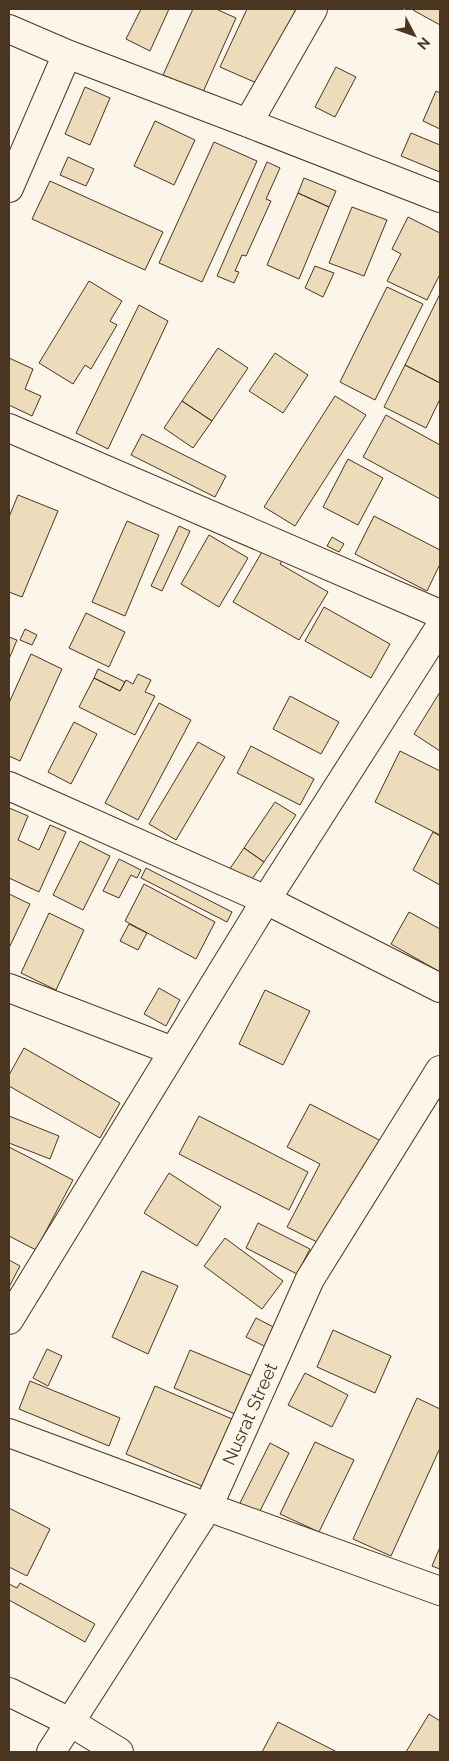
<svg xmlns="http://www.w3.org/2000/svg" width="449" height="1761" viewBox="0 0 449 1761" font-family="Raleway,sans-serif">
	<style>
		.building { fill: #ecdcbc; stroke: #4a3520 }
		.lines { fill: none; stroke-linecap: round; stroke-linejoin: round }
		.minor-casing { stroke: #4a3520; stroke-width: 30 }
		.minor { stroke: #fbf6e9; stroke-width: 28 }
		.labels { text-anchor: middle; stroke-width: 4; stroke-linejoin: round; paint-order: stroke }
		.street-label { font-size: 18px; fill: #4a3520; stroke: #fbf6e9 }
	</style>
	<rect width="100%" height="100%" fill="#fbf6e9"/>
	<!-- building -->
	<path class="building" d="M 141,9 L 169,9 L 150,51 L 126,39 Z
		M 193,9 L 216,9 L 236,18 L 203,92 L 163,75 Z
		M 247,9 L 296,9 L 261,85 L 220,67 Z
		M 414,9 L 440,9 L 440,25 L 413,10 Z
		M 336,67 L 356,77 L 335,117 L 315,107 Z
		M 85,87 L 110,98 L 90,145 L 65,134 Z
		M 436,91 L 440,93 L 440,129 L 423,121 Z
		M 155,121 L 195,140 L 174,185 L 134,166 Z
		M 411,133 L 440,145 L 440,172 L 401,156 Z
		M 214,142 L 257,161 L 202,282 L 159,263 Z
		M 68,157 L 94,169 L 86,186 L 60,175 Z
		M 267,162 L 280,168 L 266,199 L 271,201 L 246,256 L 242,255 L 235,271 L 239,272 L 234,283 L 217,276 Z
		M 304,178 L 336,191 L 329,207 L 298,193 Z
		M 50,181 L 163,232 L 145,270 L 32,219 Z
		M 298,193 L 329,207 L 299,279 L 267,265 Z
		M 352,207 L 387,220 L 364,276 L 329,263 Z
		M 408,217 L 440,233 L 440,274 L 427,300 L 387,281 L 401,254 L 392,249 Z
		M 315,266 L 334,273 L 323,297 L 305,288 Z
		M 89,281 L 122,301 L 110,321 L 117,325 L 91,369 L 85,365 L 73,384 L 39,363 Z
		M 387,287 L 423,304 L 375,400 L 340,382 Z
		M 440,294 L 440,383 L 405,365 Z
		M 139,305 L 168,321 L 108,449 L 76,433 Z
		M 218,348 L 248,368 L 212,421 L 182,401 Z
		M 275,353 L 308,375 L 283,413 L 249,391 Z
		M 9,358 L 33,369 L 25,389 L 41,396 L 32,416 L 9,405 Z
		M 405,365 L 440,383 L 440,399 L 426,428 L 384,407 Z
		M 335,396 L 366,415 L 295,526 L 264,507 Z
		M 182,401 L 212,421 L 193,448 L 164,428 Z
		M 386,415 L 440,445 L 440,499 L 363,457 Z
		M 142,434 L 226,476 L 215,497 L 131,455 Z
		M 348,459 L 383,478 L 358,525 L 323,507 Z
		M 18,495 L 58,511 L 22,597 L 9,592 L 9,517 Z
		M 374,516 L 440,550 L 440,564 L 427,591 L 355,554 Z
		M 127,521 L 159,535 L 125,616 L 92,602 Z
		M 179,526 L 190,531 L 162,591 L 151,586 Z
		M 209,535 L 248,558 L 219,607 L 181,584 Z
		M 332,537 L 344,544 L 339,552 L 327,546 Z
		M 263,550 L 283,560 L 280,564 L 328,592 L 299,640 L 233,602 Z
		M 324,607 L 390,644 L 371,678 L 305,641 Z
		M 86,613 L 125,632 L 109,667 L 69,648 Z
		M 25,629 L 37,635 L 32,645 L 20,640 Z
		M 9,637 L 17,640 L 9,659 Z
		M 31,654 L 62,669 L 20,761 L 9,756 L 9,703 Z
		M 98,669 L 125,682 L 120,691 L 94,678 Z
		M 138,674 L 151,680 L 145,692 L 155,696 L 135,735 L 79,707 L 94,678 L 120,691 L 126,680 L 133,684 Z
		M 440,692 L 440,751 L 414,734 Z
		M 290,696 L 339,722 L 321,754 L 273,729 Z
		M 159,703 L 191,720 L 138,820 L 105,803 Z
		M 74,722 L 97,734 L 71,784 L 48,772 Z
		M 198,742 L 225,757 L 176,840 L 149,824 Z
		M 251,746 L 314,779 L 300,805 L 237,773 Z
		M 400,751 L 440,771 L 440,835 L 375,802 Z
		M 275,802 L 296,815 L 264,862 L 244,848 Z
		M 9,808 L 28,816 L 18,840 L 39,850 L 50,825 L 66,832 L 39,892 L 9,878 Z
		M 433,832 L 440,836 L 440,885 L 413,870 Z
		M 80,841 L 110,856 L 83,910 L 53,895 Z
		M 244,848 L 264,862 L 252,879 L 229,870 Z
		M 119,859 L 141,870 L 137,878 L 131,875 L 119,898 L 103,891 Z
		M 146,868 L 232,912 L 227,922 L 141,878 Z
		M 144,884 L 215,922 L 196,959 L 125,921 Z
		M 9,894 L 30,904 L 9,948 Z
		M 409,912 L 440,929 L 440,972 L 391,944 Z
		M 49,913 L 84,930 L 56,990 L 21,973 Z
		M 129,924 L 147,933 L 138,950 L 120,941 Z
		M 159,988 L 180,1000 L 166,1026 L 144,1014 Z
		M 265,990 L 310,1011 L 283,1065 L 239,1044 Z
		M 24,1048 L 120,1103 L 100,1138 L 9,1086 L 9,1075 Z
		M 310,1104 L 381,1141 L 327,1247 L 287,1227 L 320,1164 L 287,1147 Z
		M 9,1116 L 59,1136 L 50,1159 L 9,1143 Z
		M 199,1116 L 308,1172 L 289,1210 L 179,1154 Z
		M 9,1147 L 73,1180 L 36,1250 L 9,1236 Z
		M 169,1173 L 221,1207 L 197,1246 L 144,1213 Z
		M 258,1223 L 310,1249 L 297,1274 L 246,1248 Z
		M 225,1238 L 283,1281 L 262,1309 L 204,1266 Z
		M 9,1260 L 20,1266 L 9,1287 Z
		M 142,1271 L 178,1286 L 148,1354 L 112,1337 Z
		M 256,1318 L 283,1332 L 274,1351 L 246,1337 Z
		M 333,1330 L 391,1356 L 375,1393 L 317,1367 Z
		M 47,1349 L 62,1356 L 48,1386 L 33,1378 Z
		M 190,1350 L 252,1376 L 235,1414 L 174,1388 Z
		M 305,1373 L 348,1395 L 332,1427 L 288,1405 Z
		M 30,1381 L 120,1418 L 109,1446 L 19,1409 Z
		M 155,1386 L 239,1422 L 209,1489 L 126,1454 Z
		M 417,1398 L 440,1409 L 440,1448 L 391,1556 L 353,1539 Z
		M 315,1442 L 354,1460 L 319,1532 L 280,1514 Z
		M 270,1443 L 289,1453 L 258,1515 L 239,1505 Z
		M 9,1508 L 50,1529 L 27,1576 L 9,1567 Z
		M 440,1547 L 440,1569 L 432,1566 Z
		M 20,1583 L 95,1624 L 85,1642 L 9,1600 L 9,1584 L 17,1588 Z
		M 429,1714 L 440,1721 L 440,1752 L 406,1752 Z
		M 278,1722 L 337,1752 L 262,1752 Z"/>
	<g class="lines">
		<defs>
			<path id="minor" d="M 9,29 L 67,54 L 248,123 L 440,198
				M 248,123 L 313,9
				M 9,188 L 67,54
				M 9,428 L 440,614
				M 9,786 L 266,900 L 440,988
				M 9,988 L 173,1051
				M 9,1320 L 266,900 L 440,627
				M 9,1433 L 208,1507 L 440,1591
				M 9,1692 L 70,1722 L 119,1752
				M 51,1752 L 208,1507 L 310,1279 L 440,1070"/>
		</defs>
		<!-- minor casing -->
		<use href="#minor" class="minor-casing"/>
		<!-- minor -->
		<use href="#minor" class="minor"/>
	</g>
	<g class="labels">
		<!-- street labels -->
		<g class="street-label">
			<text transform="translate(250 1414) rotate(-66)" y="6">Nusrat Street</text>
		</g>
	</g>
	<!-- border -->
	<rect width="449" height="1761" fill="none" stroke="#4a3520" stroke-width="20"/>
	<!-- north arrow -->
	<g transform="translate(414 35) rotate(131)" stroke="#fbf6e9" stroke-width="4" paint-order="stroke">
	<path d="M0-4L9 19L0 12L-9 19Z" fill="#4a3520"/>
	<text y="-8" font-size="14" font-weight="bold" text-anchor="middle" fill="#4a3520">N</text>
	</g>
</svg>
